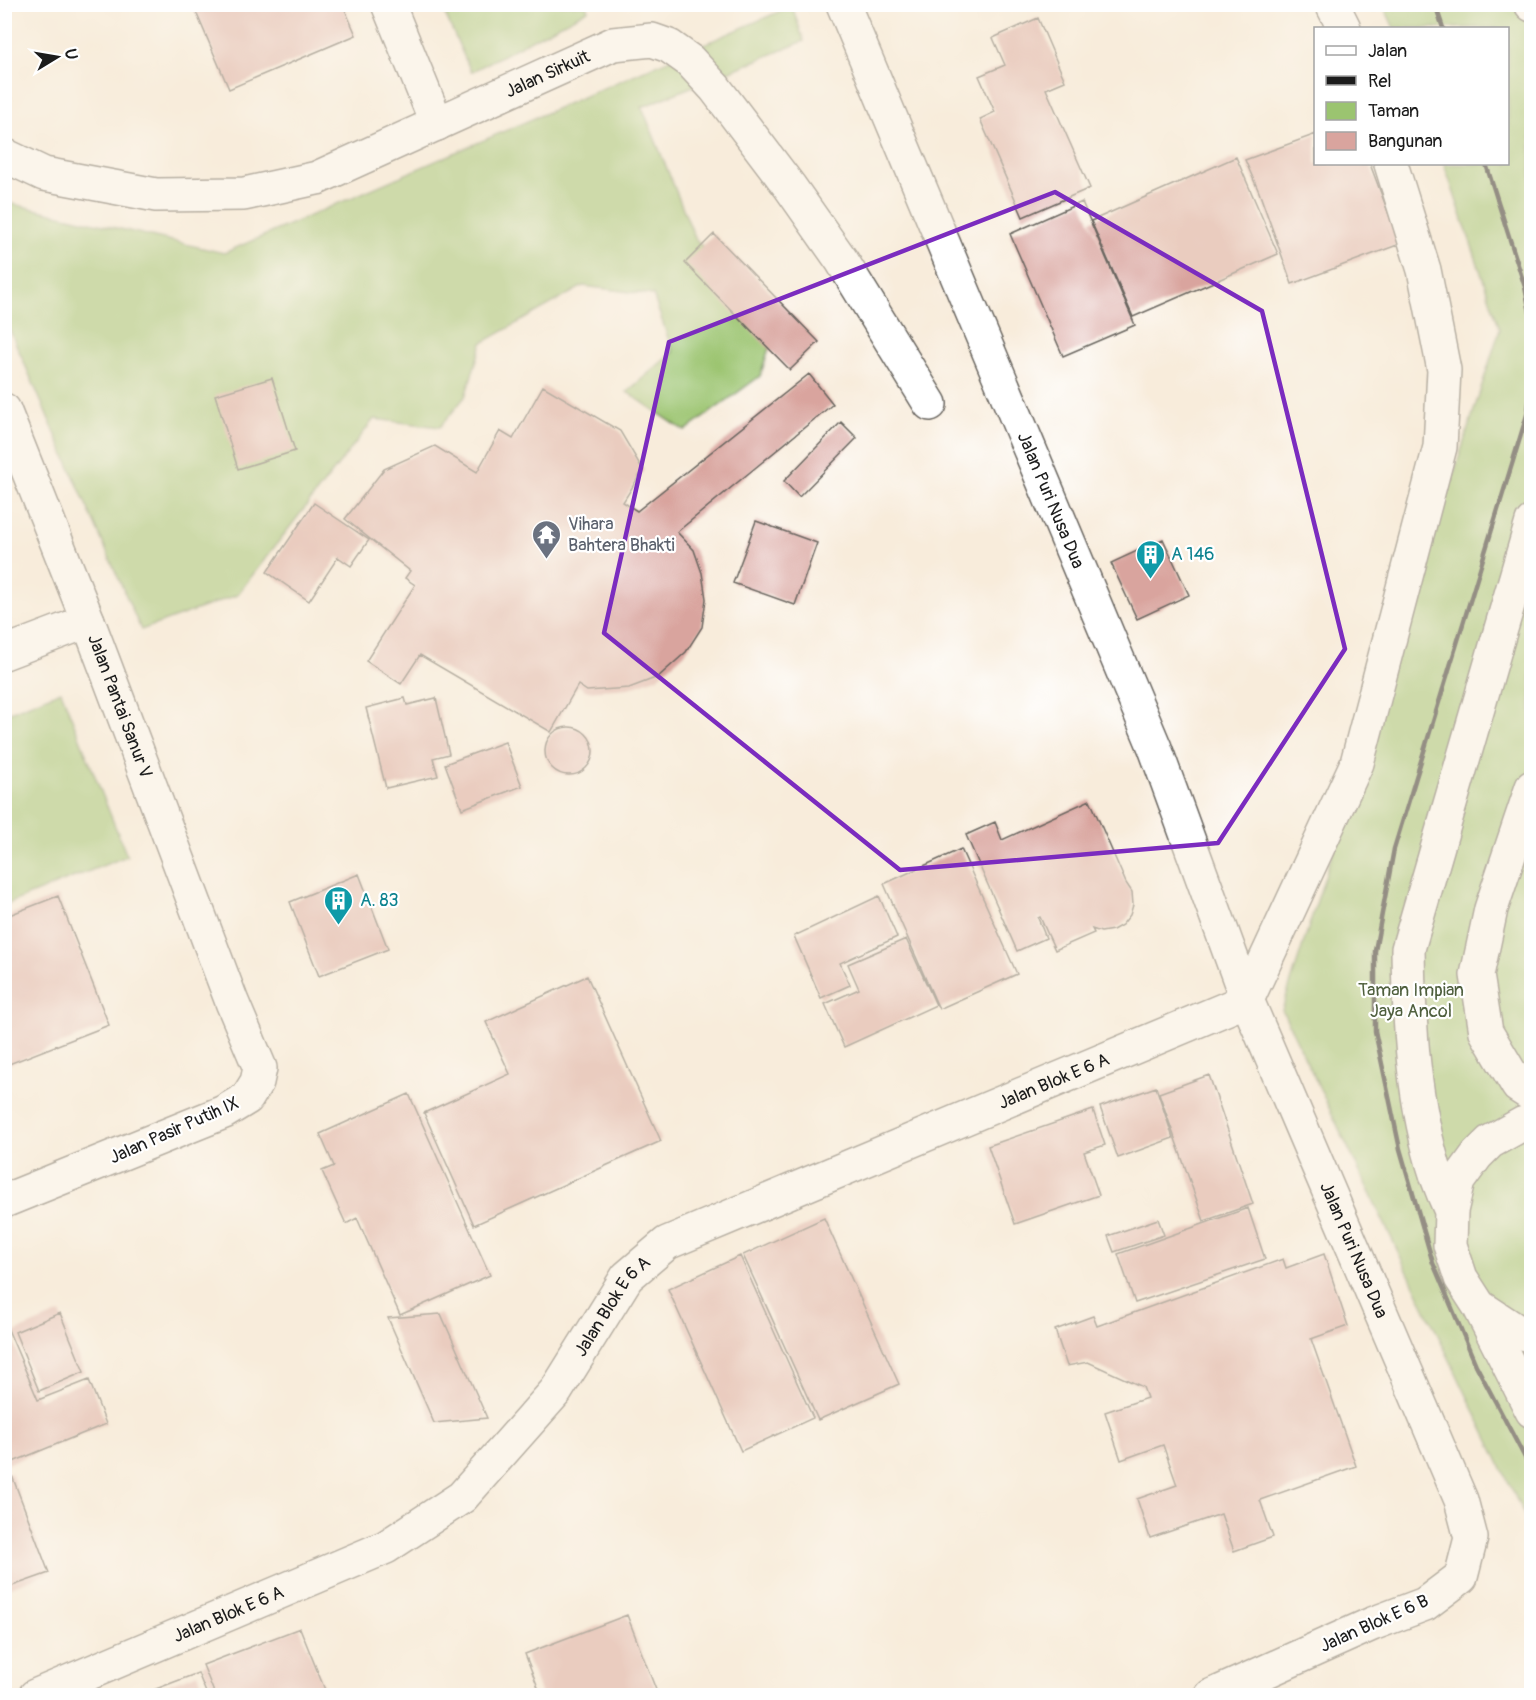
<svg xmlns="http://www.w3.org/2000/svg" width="1536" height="1700" viewBox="0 0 1536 1700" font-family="Pangolin,sans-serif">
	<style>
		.green { fill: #9bc470; stroke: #5c7046; stroke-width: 1.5 }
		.building { fill: #d9a49e }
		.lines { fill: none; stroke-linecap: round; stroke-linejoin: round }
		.street-casing { stroke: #69655f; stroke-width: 36 }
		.secondary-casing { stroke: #69655f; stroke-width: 36 }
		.street { stroke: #fff; stroke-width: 33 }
		.secondary { stroke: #fff; stroke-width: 33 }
		.rail { stroke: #1c1c1c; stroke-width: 4.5 }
		.marked { fill: none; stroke: #7b2cbf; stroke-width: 4.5; stroke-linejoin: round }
		.labels { text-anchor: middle; stroke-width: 4.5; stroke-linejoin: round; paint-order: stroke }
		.street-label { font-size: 18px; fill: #1c1c1c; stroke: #fff }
		.worship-label { font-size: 18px; fill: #5b616d; stroke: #fff; text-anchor: start }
		.culture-label { font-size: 18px; fill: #0d838f; stroke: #fff; text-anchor: start }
		.park-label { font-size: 18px; fill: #4f5f3e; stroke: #fff }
	</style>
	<rect width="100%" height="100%" fill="#fff"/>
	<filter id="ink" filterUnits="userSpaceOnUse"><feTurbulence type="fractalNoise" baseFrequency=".0167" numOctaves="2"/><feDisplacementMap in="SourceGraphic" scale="12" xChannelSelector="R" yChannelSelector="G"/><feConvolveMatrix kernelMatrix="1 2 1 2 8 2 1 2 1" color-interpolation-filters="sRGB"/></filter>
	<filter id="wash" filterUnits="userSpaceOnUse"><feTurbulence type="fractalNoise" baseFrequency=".008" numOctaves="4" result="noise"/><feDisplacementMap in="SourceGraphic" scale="24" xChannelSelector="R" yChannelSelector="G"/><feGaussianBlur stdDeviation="1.35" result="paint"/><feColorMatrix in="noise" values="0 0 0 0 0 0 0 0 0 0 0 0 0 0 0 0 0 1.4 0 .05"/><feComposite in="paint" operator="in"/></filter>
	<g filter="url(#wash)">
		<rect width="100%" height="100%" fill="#f8ecdb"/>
		<!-- green -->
		<path class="green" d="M 586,5 L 588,10 L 471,72 L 441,5 Z
			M 1383,5 L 1531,5 L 1531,1529 L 1282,1010 L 1500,329 L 1444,164 L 1508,164 L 1508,28 L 1394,28 Z
			M 792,6 L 804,41 L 642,107 L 695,238 L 774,333 L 760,376 L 685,431 L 627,392 L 673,352 L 653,295 L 583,286 L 482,343 L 465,397 L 440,427 L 374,419 L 237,595 L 141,630 L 5,319 L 4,202 L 224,253 Z
			M 61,691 L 127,856 L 5,905 L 5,714 Z"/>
		<g id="blocks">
			<!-- building -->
			<path class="building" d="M 193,5 L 343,5 L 356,35 L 229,89 Z
				M 1038,18 L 1065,81 L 1046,89 L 1090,188 L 1023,217 L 980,119 L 995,112 L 979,76 L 1005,65 L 993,38 Z
				M 1316,134 L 1316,164 L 1370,164 L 1400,244 L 1292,284 L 1259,192 L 1245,160 Z
				M 1236,157 L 1278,254 L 1133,317 L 1091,221 Z
				M 1082,202 L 1135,325 L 1063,356 L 1010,234 Z
				M 714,234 L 819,342 L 790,370 L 685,263 Z
				M 809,374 L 833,404 L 677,532 L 694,550 L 702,573 L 706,599 L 702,627 L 686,652 L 658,677 L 629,688 L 587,691 L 578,685 L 551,732 L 420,655 L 401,684 L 366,661 L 415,585 L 405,578 L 410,571 L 345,519 L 384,469 L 435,446 L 477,472 L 500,431 L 513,439 L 543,386 L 620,431 L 643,470 L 623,502 L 637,511 Z
				M 272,378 L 295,451 L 238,469 L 215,395 Z
				M 841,422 L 857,438 L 799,497 L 784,481 Z
				M 314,503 L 369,540 L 351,566 L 338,557 L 309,601 L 267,572 Z
				M 756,521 L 817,543 L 795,605 L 733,583 Z
				M 1163,539 L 1189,595 L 1137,619 L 1111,563 Z
				M 405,698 L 407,705 L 436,698 L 449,754 L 433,758 L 438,776 L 386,788 L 366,708 Z
				M545 751a24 24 0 1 1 48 0a24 24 0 1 1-48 0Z
				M 505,742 L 522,786 L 462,809 L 445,764 Z
				M 1090,800 L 1126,883 L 1132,892 L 1133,905 L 1130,915 L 1122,925 L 1113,930 L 1101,932 L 1092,929 L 1094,933 L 1055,950 L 1040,917 L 1038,918 L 1046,938 L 1017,951 L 966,835 L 995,822 L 1002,840 Z
				M 961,849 L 1017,974 L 939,1009 L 884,884 Z
				M 359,874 L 388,949 L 319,976 L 290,902 Z
				M 58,896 L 109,1025 L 4,1066 L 4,1021 L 8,1020 L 4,1012 L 4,917 Z
				M 879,896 L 897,937 L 840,963 L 850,985 L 821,998 L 794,936 Z
				M 906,939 L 936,1005 L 844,1047 L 825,1004 L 859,989 L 848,964 Z
				M 587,976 L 661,1141 L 474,1225 L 424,1113 L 510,1074 L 486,1022 Z
				M 1209,1075 L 1253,1204 L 1204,1221 L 1159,1093 Z
				M 1156,1087 L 1173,1138 L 1118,1158 L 1100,1107 Z
				M 409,1094 L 490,1275 L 400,1315 L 357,1218 L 346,1224 L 322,1171 L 334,1166 L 320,1134 Z
				M 1093,1110 L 1105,1145 L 1084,1152 L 1099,1195 L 1015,1224 L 988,1146 Z
				M 1248,1208 L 1265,1259 L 1135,1303 L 1118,1254 Z
				M 824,1218 L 899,1384 L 818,1420 L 743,1255 Z
				M 1158,1219 L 1164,1235 L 1114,1252 L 1108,1236 Z
				M 1324,1254 L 1348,1326 L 1311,1339 L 1356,1466 L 1260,1500 L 1273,1537 L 1234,1551 L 1221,1514 L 1150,1538 L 1137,1499 L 1177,1485 L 1163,1445 L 1121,1460 L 1105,1412 L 1147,1398 L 1143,1387 L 1088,1362 L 1067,1366 L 1055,1330 L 1093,1316 L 1097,1326 L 1283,1259 L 1286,1268 Z
				M 740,1256 L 813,1418 L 741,1451 L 668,1289 Z
				M 60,1313 L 84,1372 L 39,1391 L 15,1332 Z
				M 441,1314 L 487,1418 L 434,1423 L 388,1318 Z
				M 4,1320 L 38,1400 L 89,1380 L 106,1424 L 8,1464 L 4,1455 Z
				M 11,1473 L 49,1573 L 4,1589 L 4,1475 Z
				M 627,1615 L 658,1695 L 541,1695 L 525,1654 Z
				M 300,1628 L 327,1695 L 215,1695 L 203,1665 Z
				M 198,1673 L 207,1695 L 140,1695 Z"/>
		</g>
	</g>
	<g filter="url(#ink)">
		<use href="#blocks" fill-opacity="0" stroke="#69655f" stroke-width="1.5"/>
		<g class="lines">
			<defs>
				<g id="street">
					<path d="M 388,4 L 437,124"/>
					<path id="s1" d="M 843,4 L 1155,748 L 1247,1000 L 1461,1500 L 1471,1538 L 1461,1577 L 1425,1604 L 1372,1624 L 1211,1696"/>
					<path d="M 1332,4 L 1344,28"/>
					<path id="s2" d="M 4,155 L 44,174 L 156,195 L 244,194 L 317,178 L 613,44 L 652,40 L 669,46 L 690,61 L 715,88 L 790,187 L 842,261 L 930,404"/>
					<path id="s3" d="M 4,410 L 88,621 L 232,1002 L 260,1068 L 257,1082 L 247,1098 L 224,1112 L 4,1201"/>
					<path d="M 4,653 L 88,621"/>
					<path id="s4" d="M 35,1696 L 386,1547 L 462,1497 L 556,1391 L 627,1277 L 667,1243 L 1247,1000 L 1357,763 L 1440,447 L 1444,370 L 1424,270 L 1391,164"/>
				</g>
				<path id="secondary" d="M 1531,4 L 1532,5
					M 1532,787 L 1491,909 L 1477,975 L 1486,1032 L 1518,1086 L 1532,1095
					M 1532,1122 L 1524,1123 L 1490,1142 L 1477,1155 L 1458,1181 L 1451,1211 L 1450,1245 L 1461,1278 L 1479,1306 L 1520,1333 L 1532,1335
					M 1451,1211 C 1446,1200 1441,1188 1437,1177 C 1413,1104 1409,1025 1408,949 L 1532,522
					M 1480,1308 L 1532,1411"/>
			</defs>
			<!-- street casing -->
			<use href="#street" class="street-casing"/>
			<!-- secondary casing -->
			<use href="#secondary" class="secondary-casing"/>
			<!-- street -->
			<use href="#street" class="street"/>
			<!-- secondary -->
			<use href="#secondary" class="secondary"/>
			<!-- rail -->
			<path class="rail" d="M 1435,4 L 1443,28
				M 1486,164 L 1525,287 L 1532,322
				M 1532,384 L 1527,415 L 1394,849 L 1375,951 L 1375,1031 L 1400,1149 L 1433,1263 L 1476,1365 L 1532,1471"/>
		</g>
	</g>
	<!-- marked area -->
	<path d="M0 0H1536V1700H0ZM 1055,192 L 1262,311 L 1345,649 L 1218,843 L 900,870 L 604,633 L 669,342 Z" fill="#f8ecdb" fill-opacity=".55" fill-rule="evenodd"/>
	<path class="marked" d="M 1055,192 L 1262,311 L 1345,649 L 1218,843 L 900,870 L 604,633 L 669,342 Z"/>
	<!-- icons -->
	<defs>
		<symbol id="temple-pin" viewBox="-11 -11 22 30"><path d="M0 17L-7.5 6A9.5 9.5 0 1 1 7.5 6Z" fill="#6b7280" stroke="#fff"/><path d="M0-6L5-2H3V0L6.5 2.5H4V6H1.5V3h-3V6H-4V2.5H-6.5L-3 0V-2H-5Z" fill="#fff"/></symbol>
		<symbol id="building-pin" viewBox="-11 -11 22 30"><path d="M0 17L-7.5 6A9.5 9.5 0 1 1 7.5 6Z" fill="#0f9aa8" stroke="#fff"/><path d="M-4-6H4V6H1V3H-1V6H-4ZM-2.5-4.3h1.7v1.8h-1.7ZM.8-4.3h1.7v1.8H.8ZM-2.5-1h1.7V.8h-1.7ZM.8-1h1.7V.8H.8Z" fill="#fff"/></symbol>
	</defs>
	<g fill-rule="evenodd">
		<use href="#temple-pin" x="530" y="518" width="33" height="45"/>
		<use href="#building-pin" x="1134" y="538" width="33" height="45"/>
		<use href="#building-pin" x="322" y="884" width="33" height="45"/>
	</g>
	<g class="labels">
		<!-- street labels -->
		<g class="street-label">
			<text dy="6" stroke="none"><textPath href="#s2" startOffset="574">Jalan Sirkuit</textPath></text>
			<text dy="6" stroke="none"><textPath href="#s1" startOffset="538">Jalan Puri Nusa Dua</textPath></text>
			<text dy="6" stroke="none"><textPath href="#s3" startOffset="318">Jalan Pantai Sanur V</textPath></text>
			<text dy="6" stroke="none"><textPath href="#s4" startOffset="1220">Jalan Blok E 6 A</textPath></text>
			<text transform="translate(174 1130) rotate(-24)" y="6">Jalan Pasir Putih IX</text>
			<text dy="6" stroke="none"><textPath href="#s1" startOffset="1347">Jalan Puri Nusa Dua</textPath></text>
			<text dy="6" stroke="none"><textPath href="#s4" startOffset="716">Jalan Blok E 6 A</textPath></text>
			<text dy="6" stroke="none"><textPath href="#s4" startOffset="210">Jalan Blok E 6 A</textPath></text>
			<text transform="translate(1374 1623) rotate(-24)" y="6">Jalan Blok E 6 B</text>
		</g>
		<!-- worship labels -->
		<g class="worship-label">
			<text x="568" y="530">Vihara<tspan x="568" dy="21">Bahtera Bhakti</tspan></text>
		</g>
		<!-- culture labels -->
		<g class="culture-label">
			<text x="1171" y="560">A 146</text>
			<text x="360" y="906">A. 83</text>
		</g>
		<!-- park labels -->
		<g class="park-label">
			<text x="1411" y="996">Taman Impian<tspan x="1411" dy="21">Jaya Ancol</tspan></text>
		</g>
	</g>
	<!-- margin -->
	<rect width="1536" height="1700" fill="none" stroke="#fff" stroke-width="24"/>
	<!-- legend -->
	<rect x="1314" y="27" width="195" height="138" fill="#ffffff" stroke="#a4a4a4" stroke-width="1.5"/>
	<rect x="1326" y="46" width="30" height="9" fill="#ffffff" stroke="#a4a4a4" stroke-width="1.5"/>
	<text x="1368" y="57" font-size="18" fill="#1c1c1c">Jalan</text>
	<rect x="1326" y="76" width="30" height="9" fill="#1c1c1c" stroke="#a4a4a4" stroke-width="1.5"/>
	<text x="1368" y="87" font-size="18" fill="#1c1c1c">Rel</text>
	<rect x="1326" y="102" width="30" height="18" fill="#9bc470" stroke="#a4a4a4" stroke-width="1.5"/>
	<text x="1368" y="117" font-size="18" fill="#1c1c1c">Taman</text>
	<rect x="1326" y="132" width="30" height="18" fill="#d9a49e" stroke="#a4a4a4" stroke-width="1.5"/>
	<text x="1368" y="147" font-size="18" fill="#1c1c1c">Bangunan</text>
	<!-- north arrow -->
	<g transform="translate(57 57) rotate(79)" stroke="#ffffff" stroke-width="4.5" paint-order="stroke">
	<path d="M0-4.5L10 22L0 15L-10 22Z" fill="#1c1c1c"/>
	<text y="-9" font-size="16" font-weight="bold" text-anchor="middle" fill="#1c1c1c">U</text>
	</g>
</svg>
